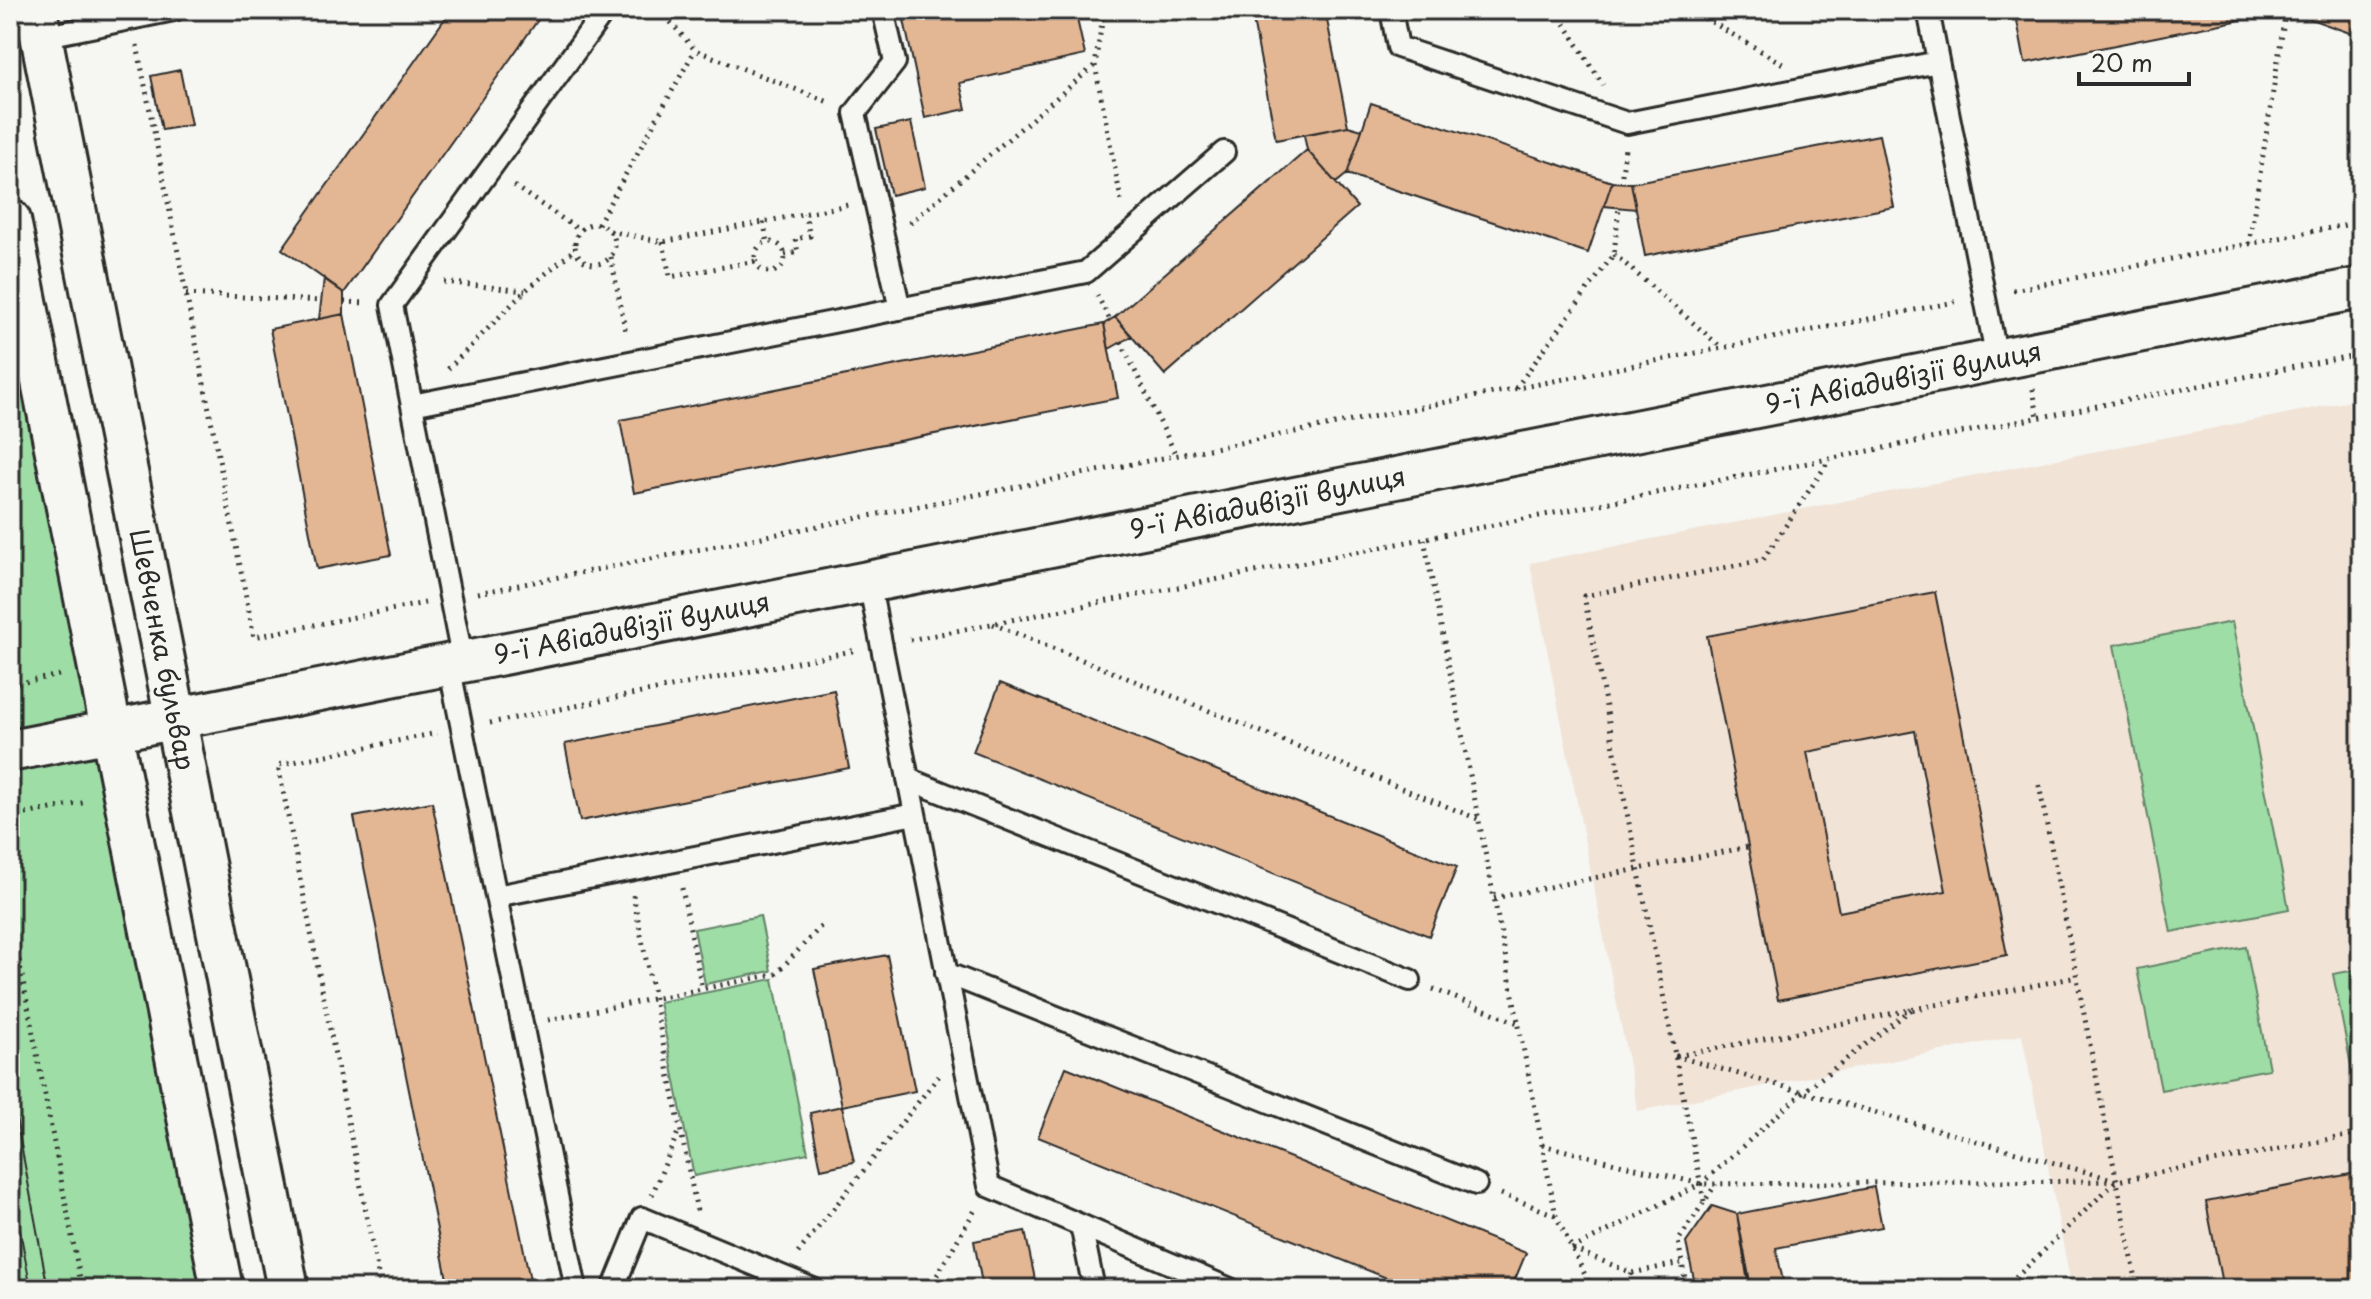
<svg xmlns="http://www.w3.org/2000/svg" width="2371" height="1299" viewBox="0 0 2371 1299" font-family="'Playpen Sans',sans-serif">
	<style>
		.built { fill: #f1e3d6 }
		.green { fill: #9edda6; stroke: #648468; stroke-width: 2 }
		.building { fill: #e4b794; stroke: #2b2b2b; stroke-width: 2; fill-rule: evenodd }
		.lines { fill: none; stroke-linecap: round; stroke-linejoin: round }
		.service-casing { stroke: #2b2b2b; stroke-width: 26 }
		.minor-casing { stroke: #2b2b2b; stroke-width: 46 }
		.path { stroke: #2b2b2b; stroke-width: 5; stroke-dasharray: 2 6; stroke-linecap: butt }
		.service { stroke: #f6f6f2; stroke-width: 20 }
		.minor { stroke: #f6f6f2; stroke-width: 40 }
		.tram { stroke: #2b2b2b; stroke-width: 2 }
		.labels { text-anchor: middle; stroke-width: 6; stroke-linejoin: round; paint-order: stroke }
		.street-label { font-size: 26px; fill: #2b2b2b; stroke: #f6f6f2 }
	</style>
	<rect width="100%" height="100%" fill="#f6f6f2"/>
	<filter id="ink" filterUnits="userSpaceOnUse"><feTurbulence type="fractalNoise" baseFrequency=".0125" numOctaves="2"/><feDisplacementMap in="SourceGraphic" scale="16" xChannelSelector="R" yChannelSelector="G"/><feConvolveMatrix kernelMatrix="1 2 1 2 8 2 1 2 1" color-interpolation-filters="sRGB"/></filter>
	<g filter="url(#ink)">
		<!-- built -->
		<path class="built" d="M 2361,399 L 2361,1289 L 2072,1289 L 2022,1035 L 1638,1111 L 1530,563 Z"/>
		<!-- green -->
		<path class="green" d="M 10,315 L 89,718 L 10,733 Z
			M 2232,622 L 2289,909 L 2171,932 L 2114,645 Z
			M 96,752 L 204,1289 L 10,1289 L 10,769 Z
			M 760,916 L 771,971 L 705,984 L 694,929 Z
			M 2246,947 L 2269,1069 L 2161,1090 L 2137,969 Z
			M 2361,969 L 2361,1085 L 2355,1086 L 2333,974 Z
			M 773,979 L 808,1153 L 694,1176 L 659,1002 Z"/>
		<!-- building -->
		<path class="building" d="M 451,10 L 545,10 L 344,293 L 282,249 Z
			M 949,10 L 1075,10 L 1085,55 L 960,83 L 966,109 L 925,118 L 904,20 Z
			M 1251,10 L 1325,10 L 1348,126 L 1276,140 Z
			M 2015,10 L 2270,10 L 2271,14 L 2025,63 Z
			M 2270,10 L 2304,10 L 2302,16 L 2271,14 Z
			M 2304,10 L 2361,10 L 2361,37 L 2302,16 Z
			M 180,70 L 191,125 L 162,130 L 151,76 Z
			M 1371,103 L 1612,182 L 1588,253 L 1347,174 Z
			M 911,122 L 925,187 L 891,195 L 876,129 Z
			M 1348,126 L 1362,130 L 1347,174 L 1336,183 L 1307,150 L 1304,135 Z
			M 1879,135 L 1894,207 L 1645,256 L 1631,183 Z
			M 1307,150 L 1357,207 L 1165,375 L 1115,317 Z
			M 1612,182 L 1631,183 L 1636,209 L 1604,206 Z
			M 324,278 L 344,293 L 344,314 L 319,319 Z
			M 344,314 L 391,555 L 317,569 L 270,329 Z
			M 1115,317 L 1132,336 L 1109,349 L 1104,324 Z
			M 1104,324 L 1118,398 L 634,493 L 620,420 Z
			M 1935,592 L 2007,955 L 1778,1000 L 1707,636 ZM 1915,731 L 1946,891 L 1839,912 L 1807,752 Z
			M 1000,683 L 1457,867 L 1429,936 L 973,752 Z
			M 834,690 L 849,768 L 580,821 L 565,744 Z
			M 432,802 L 531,1285 L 509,1289 L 449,1289 L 354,817 Z
			M 887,955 L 915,1091 L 842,1106 L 814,969 Z
			M 1066,1067 L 1526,1253 L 1511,1289 L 1414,1289 L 1038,1137 Z
			M 842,1106 L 854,1162 L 821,1169 L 810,1113 Z
			M 2361,1172 L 2361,1289 L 2223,1289 L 2206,1202 Z
			M 1874,1187 L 1882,1227 L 1776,1248 L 1783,1281 L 1751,1287 L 1737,1214 Z
			M 1712,1206 L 1737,1214 L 1749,1289 L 1708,1289 L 1694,1279 L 1686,1243 Z
			M 1025,1231 L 1037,1289 L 983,1289 L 974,1241 Z"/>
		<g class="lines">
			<defs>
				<path id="service" d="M 883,10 L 895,62 L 855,113 L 900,309
					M 1391,10 L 1398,47 L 1627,123 L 1938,62
					M 1928,10 L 1997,359
					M 42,37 L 174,10
					M 412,405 L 1086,272 L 1224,152
					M 869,582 L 989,1186 L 1230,1289
					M 463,662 L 392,305 L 605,10
					M 449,665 L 576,1289
					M 908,779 L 1410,980
					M 496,896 L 915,814
					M 946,973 L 1476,1184
					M 1081,1225 L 1094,1289
					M 613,1289 L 642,1218 L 813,1289"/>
				<g id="minor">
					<path id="s1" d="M 36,10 L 288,1289"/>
					<path d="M 10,220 L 222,1289"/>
					<path id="s2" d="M 10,751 L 2361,288"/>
				</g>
			</defs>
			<!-- service casing -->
			<use href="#service" class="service-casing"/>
			<!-- minor casing -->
			<use href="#minor" class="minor-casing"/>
			<!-- path -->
			<path class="path" d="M 660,10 L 695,50 L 831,103
				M 1104,10 L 1095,65 L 1122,205
				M 1556,10 L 1603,85
				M 1691,10 L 1783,64
				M 137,45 L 254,637 L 425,603
				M 1621,183 L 1625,148
				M 514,186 L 579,230
				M 764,222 L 767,242
				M 910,223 L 1095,65
				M575 244a20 20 0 1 1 40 0a20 20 0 1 1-40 0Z
				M 598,224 L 695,50
				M 610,231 L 663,242 L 848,205
				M 663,242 L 670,277 L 756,261
				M755 257a15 15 0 1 1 30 0a15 15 0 1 1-30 0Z
				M 2249,244 L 2285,15
				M 1614,254 L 1722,348
				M 785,255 L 798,252 L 795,239 L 810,236 L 805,214
				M 611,257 L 626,334
				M 444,282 L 525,291
				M 2013,290 L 2361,222
				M 186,294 L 321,301
				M 1097,295 L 1110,320
				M 344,302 L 367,303
				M 1121,342 L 1176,455
				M 448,369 L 525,291 L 575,249
				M 1516,388 L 1614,254 L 1619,207
				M 2033,389 L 2038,417
				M 1424,539 L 1556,1216 L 1592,1289
				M 478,593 L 1960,301
				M 993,624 L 1478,819
				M 910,640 L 2361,354
				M 10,685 L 64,674
				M 490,723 L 857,650
				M 2039,785 L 2138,1289
				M 10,817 L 87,802
				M 682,888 L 702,989
				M 633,895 L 697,1211
				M 1494,898 L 1748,847
				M 10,913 L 82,1289
				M 1433,989 L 1518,1023
				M 548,1020 L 776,974 L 825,922
				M 1675,1056 L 2108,1178
				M 1677,1056 L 2077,977
				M 1542,1145 L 1701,1184 L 2117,1181 L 2361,1133
				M 1501,1194 L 1555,1215
				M 652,1195 L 679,1130
				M 1704,1201 L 1584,596 L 1763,560 L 1830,459
				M 1572,1249 L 1701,1184 L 1803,1092 L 1912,1009
				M 1573,1249 L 1632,1273 L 1681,1263
				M 798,1253 L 939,1076
				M 381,1289 L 278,765 L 437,733
				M 929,1289 L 975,1210
				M 1622,1289 L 1632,1273
				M 1693,1289 L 1686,1284 L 1678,1241 L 1716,1184
				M 2004,1289 L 2116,1181"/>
			<!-- service -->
			<use href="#service" class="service"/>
			<!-- minor -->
			<use href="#minor" class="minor"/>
			<!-- tram -->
			<path class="tram" d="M 10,1086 L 48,1289
				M 10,1177 L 31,1289"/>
		</g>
	</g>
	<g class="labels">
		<!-- street labels -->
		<g class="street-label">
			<text dy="9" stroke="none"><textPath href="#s2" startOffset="1930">9-ї Авіадивізії вулиця</textPath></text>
			<text dy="9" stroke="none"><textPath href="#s2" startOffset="1282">9-ї Авіадивізії вулиця</textPath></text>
			<text dy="9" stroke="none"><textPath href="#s2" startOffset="634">9-ї Авіадивізії вулиця</textPath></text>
			<text dy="9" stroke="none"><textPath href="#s1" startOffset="652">Шевченка бульвар</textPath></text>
		</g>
	</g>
	<!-- margin -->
	<rect width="2371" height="1299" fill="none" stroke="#f6f6f2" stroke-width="40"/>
	<rect x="20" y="20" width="2331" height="1259" fill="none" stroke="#2b2b2b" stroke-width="3" filter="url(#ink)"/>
	<!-- scale -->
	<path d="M2079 72v12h110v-12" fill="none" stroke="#2b2b2b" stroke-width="4"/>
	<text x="2091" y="72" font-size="24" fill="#2b2b2b" stroke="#f6f6f2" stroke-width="6" paint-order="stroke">20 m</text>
</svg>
